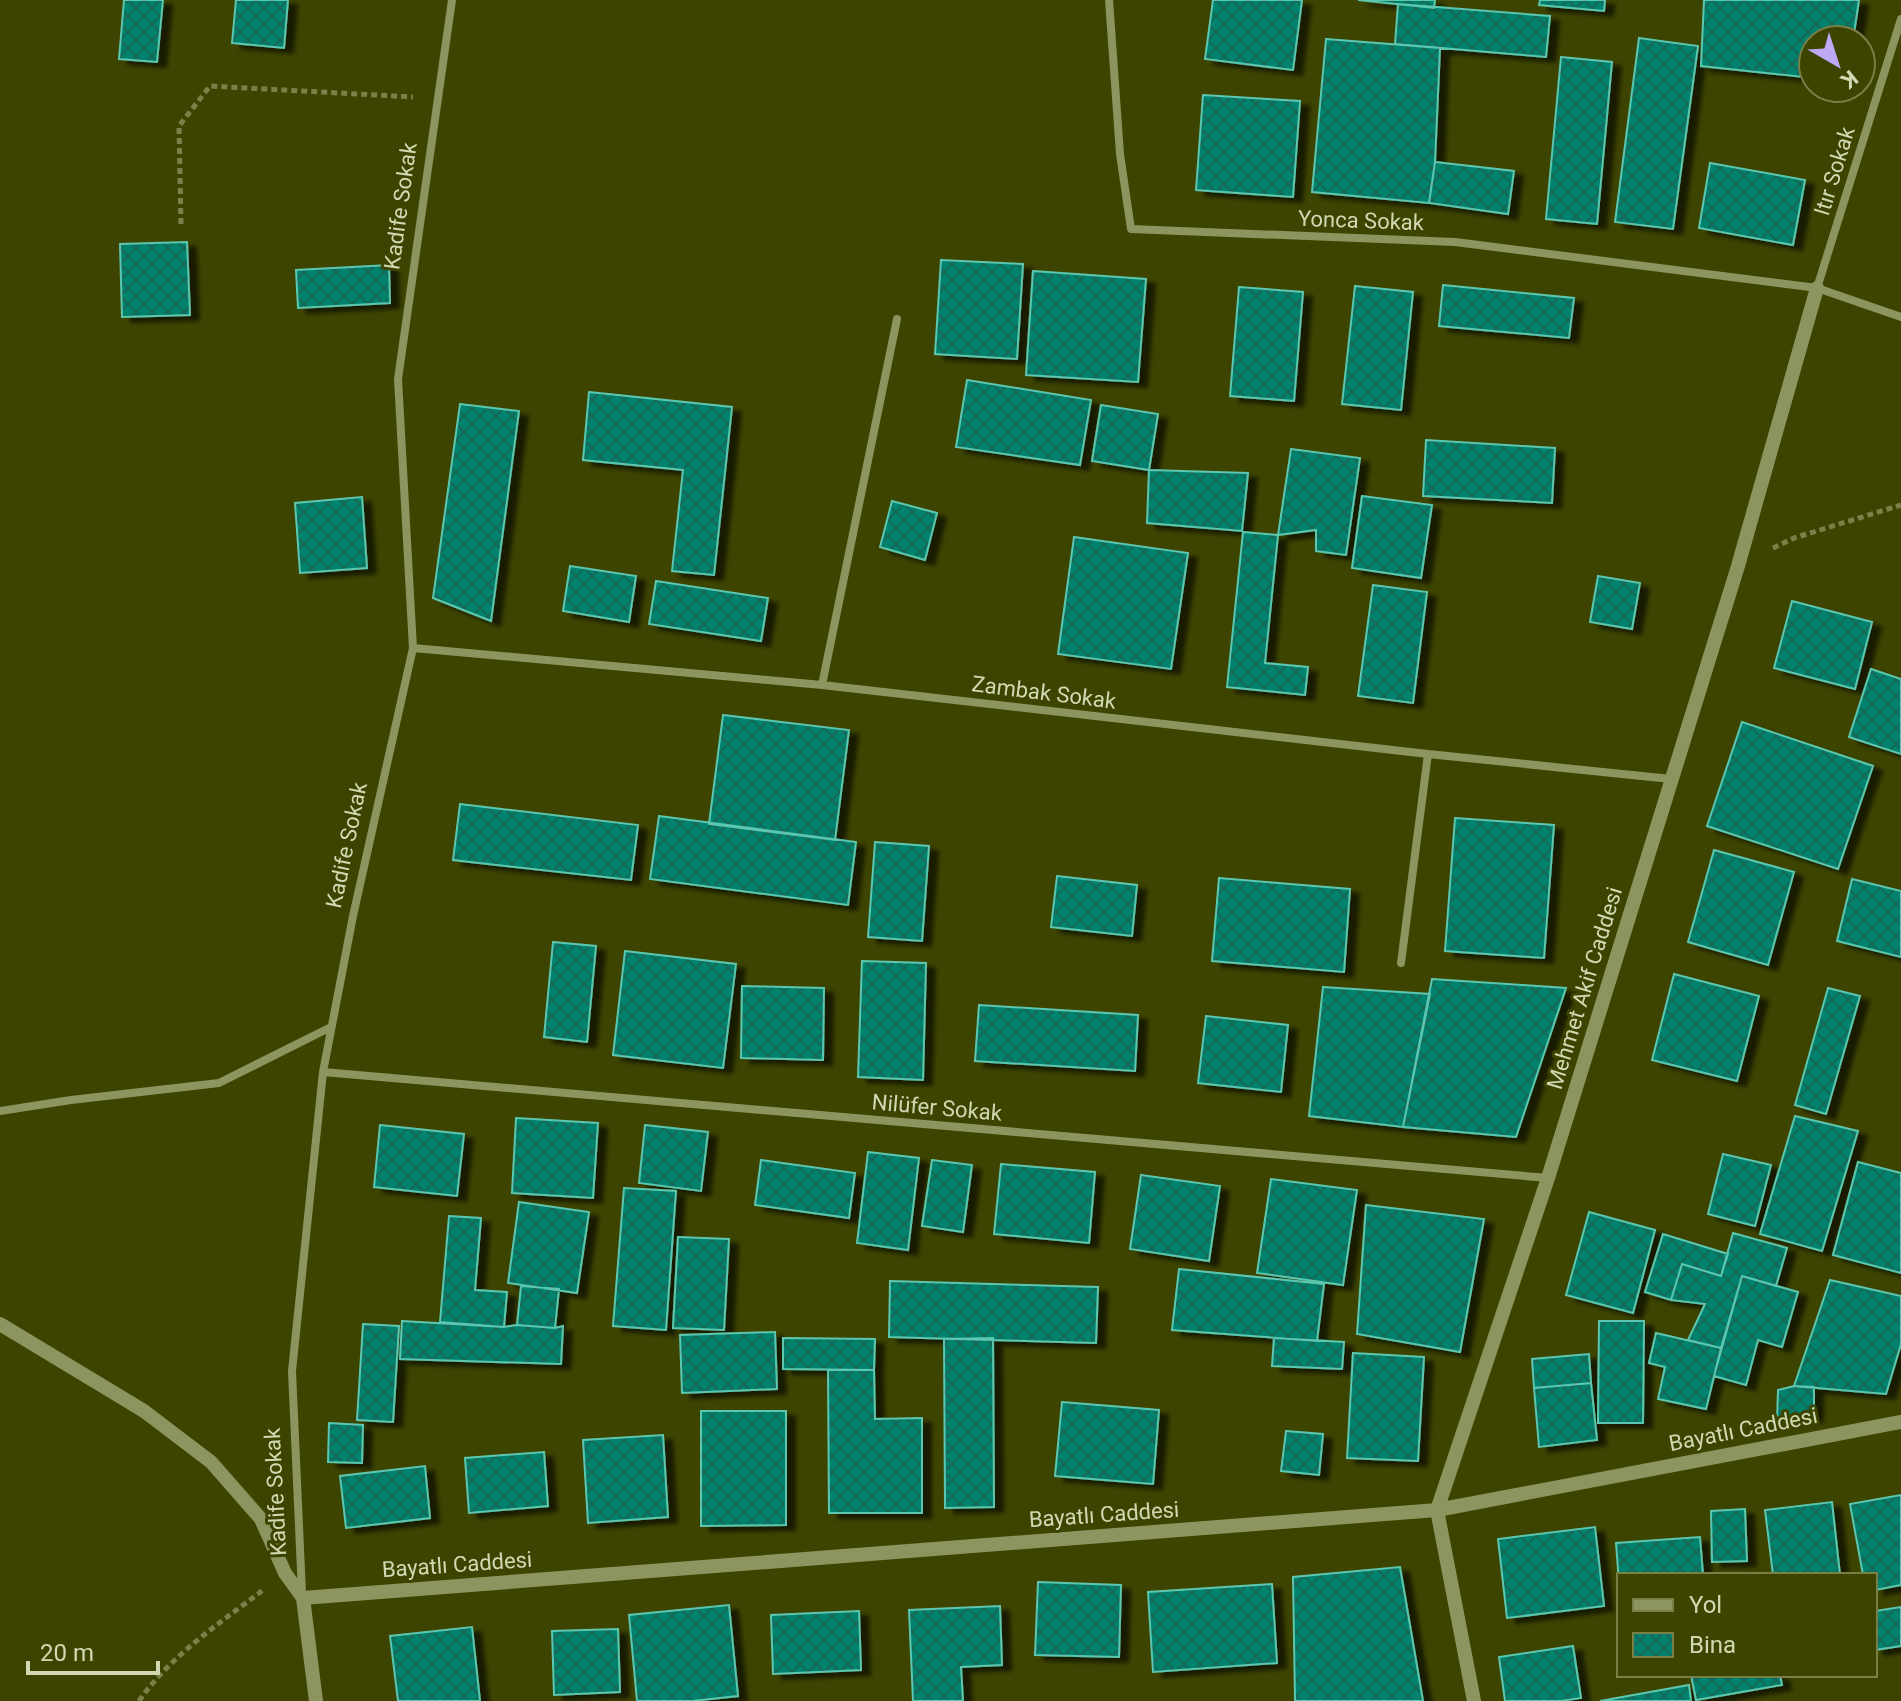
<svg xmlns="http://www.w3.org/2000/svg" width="1901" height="1701" viewBox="0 0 1901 1701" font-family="Roboto,sans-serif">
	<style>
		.building { fill: url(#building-cross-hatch); stroke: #5bc7ae; stroke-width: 2; filter: url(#shadow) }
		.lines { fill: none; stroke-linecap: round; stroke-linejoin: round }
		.path { stroke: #798048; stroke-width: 5; stroke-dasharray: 6 4; stroke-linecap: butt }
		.minor { stroke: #8c955f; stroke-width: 8 }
		.tertiary { stroke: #8c955f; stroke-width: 14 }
		.labels { text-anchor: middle; stroke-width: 6; stroke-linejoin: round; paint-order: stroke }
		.street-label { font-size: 22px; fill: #d2d9b2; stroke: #3d4400 }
	</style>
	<defs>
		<pattern id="building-cross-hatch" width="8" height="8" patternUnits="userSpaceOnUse" patternTransform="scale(2)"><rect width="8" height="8" fill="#00826d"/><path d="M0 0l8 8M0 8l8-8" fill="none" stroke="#196857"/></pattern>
		<filter id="shadow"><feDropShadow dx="9" dy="5" stdDeviation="2" flood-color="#0009"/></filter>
	</defs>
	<rect width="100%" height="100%" fill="#3d4400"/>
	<!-- building -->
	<path class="building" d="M 124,0 L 163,0 L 157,62 L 119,59 Z
		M 236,0 L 288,0 L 284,48 L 232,43 Z
		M 1213,0 L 1302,0 L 1293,70 L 1205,59 Z
		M 1358,0 L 1435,0 L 1434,8 Z
		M 1540,0 L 1605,0 L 1604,11 L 1539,5 Z
		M 1704,0 L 1859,0 L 1853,40 L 1813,40 L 1813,78 L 1701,66 Z
		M 1398,4 L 1550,16 L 1546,57 L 1395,44 Z
		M 1639,38 L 1698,46 L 1673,229 L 1615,222 Z
		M 1326,39 L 1440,48 L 1435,162 L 1429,203 L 1312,192 Z
		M 1561,57 L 1612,62 L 1597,224 L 1546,219 Z
		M 1203,95 L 1300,101 L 1293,197 L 1196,190 Z
		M 1435,162 L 1514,171 L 1508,214 L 1429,203 Z
		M 1710,163 L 1805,180 L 1793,245 L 1699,228 Z
		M 187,242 L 190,315 L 122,317 L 120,244 Z
		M 941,260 L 1023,264 L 1017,359 L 935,354 Z
		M 389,265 L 390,303 L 298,308 L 296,270 Z
		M 1033,271 L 1146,279 L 1138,382 L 1026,375 Z
		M 1443,285 L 1574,298 L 1569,338 L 1439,326 Z
		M 1355,286 L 1413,292 L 1401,410 L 1342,404 Z
		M 1239,287 L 1303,292 L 1294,401 L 1230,396 Z
		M 967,380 L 1091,400 L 1080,465 L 956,447 Z
		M 589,392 L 732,407 L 714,575 L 672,571 L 683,470 L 583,460 Z
		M 460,404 L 519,411 L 491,621 L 433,598 Z
		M 1101,405 L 1158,414 L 1149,470 L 1092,461 Z
		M 1426,440 L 1555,448 L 1552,503 L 1423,496 Z
		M 1291,449 L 1360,458 L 1346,555 L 1316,551 L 1316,530 L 1278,535 Z
		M 1149,470 L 1248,473 L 1242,531 L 1147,523 Z
		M 1362,496 L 1432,505 L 1421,578 L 1352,568 Z
		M 362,497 L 367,568 L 300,573 L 295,503 Z
		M 892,501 L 937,513 L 925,560 L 880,547 Z
		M 1243,532 L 1278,535 L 1265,663 L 1308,667 L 1305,695 L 1227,687 Z
		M 1074,537 L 1188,553 L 1171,669 L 1058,654 Z
		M 570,566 L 636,576 L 629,622 L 563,611 Z
		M 1598,576 L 1640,583 L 1632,629 L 1590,622 Z
		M 656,581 L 768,598 L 761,641 L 649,624 Z
		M 1373,585 L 1427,592 L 1413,703 L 1358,696 Z
		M 1792,601 L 1872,622 L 1855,689 L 1774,668 Z
		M 1871,669 L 1901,679 L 1901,754 L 1849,737 Z
		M 723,715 L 849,730 L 835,840 L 709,824 Z
		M 1742,722 L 1873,766 L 1838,869 L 1707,826 Z
		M 460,804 L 638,825 L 631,880 L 453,860 Z
		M 659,816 L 856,842 L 848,905 L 650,879 Z
		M 1455,818 L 1554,825 L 1544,958 L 1445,951 Z
		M 875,842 L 929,846 L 922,941 L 868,937 Z
		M 1714,850 L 1794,872 L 1768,965 L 1688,942 Z
		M 1057,876 L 1137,885 L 1132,936 L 1051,927 Z
		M 1219,878 L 1350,889 L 1344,972 L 1212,961 Z
		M 1852,879 L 1901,891 L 1901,957 L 1837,941 Z
		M 553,942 L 596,946 L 587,1042 L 544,1037 Z
		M 625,951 L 736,964 L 723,1068 L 613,1055 Z
		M 862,961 L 926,963 L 923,1080 L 858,1077 Z
		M 1674,974 L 1759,996 L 1737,1081 L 1652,1060 Z
		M 1432,979 L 1566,988 L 1516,1137 L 1403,1127 Z
		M 742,986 L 824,988 L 823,1060 L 741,1058 Z
		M 1323,987 L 1430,994 L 1403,1127 L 1309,1116 Z
		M 1828,988 L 1860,996 L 1826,1114 L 1795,1105 Z
		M 979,1005 L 1138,1015 L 1135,1071 L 975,1061 Z
		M 1206,1016 L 1288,1025 L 1281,1092 L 1198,1083 Z
		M 1795,1116 L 1858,1131 L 1822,1251 L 1760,1234 Z
		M 516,1118 L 598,1123 L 593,1198 L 512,1193 Z
		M 380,1125 L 464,1134 L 457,1196 L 374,1187 Z
		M 645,1125 L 708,1132 L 701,1191 L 639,1183 Z
		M 868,1152 L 919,1158 L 908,1250 L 857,1243 Z
		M 1723,1154 L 1771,1165 L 1755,1226 L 1708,1214 Z
		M 761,1160 L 855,1173 L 849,1218 L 755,1205 Z
		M 932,1160 L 972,1165 L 963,1232 L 922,1226 Z
		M 1858,1162 L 1901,1173 L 1901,1273 L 1833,1255 Z
		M 1001,1164 L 1095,1172 L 1089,1243 L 994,1234 Z
		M 1141,1175 L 1220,1186 L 1209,1261 L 1130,1249 Z
		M 1271,1179 L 1357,1190 L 1343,1285 L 1257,1273 Z
		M 624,1188 L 676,1191 L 666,1330 L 613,1326 Z
		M 519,1202 L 589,1212 L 577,1293 L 508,1283 Z
		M 1366,1205 L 1484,1219 L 1460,1352 L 1357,1334 Z
		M 1589,1212 L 1655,1230 L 1633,1313 L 1566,1295 Z
		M 449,1216 L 481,1218 L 475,1290 L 507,1292 L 504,1327 L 440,1322 Z
		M 1733,1233 L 1787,1248 L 1776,1286 L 1742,1276 L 1721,1348 L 1688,1340 L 1705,1304 L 1671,1300 L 1682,1264 L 1721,1276 Z
		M 1663,1234 L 1728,1254 L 1721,1276 L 1682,1264 L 1671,1300 L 1645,1292 Z
		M 678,1237 L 729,1239 L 724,1330 L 673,1328 Z
		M 1179,1269 L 1324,1284 L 1317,1341 L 1172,1330 Z
		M 1742,1276 L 1798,1292 L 1782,1347 L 1758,1340 L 1746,1385 L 1714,1376 Z
		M 1830,1280 L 1901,1296 L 1901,1344 L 1886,1394 L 1794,1386 Z
		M 890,1281 L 1098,1287 L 1096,1343 L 889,1337 Z
		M 521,1286 L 559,1289 L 555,1328 L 517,1325 Z
		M 402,1321 L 504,1327 L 517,1325 L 555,1328 L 563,1326 L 561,1364 L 400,1359 Z
		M 1599,1321 L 1644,1321 L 1643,1423 L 1598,1423 Z
		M 363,1324 L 399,1326 L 393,1422 L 357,1420 Z
		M 775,1332 L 777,1389 L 682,1393 L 680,1335 Z
		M 1656,1333 L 1721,1348 L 1706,1409 L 1658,1399 L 1665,1367 L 1649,1363 Z
		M 783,1338 L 875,1339 L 874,1370 L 783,1369 Z
		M 993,1338 L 994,1507 L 945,1508 L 944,1339 Z
		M 1274,1338 L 1344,1342 L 1342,1369 L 1272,1366 Z
		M 1353,1353 L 1424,1357 L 1418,1461 L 1347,1458 Z
		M 1589,1354 L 1591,1383 L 1534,1388 L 1532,1359 Z
		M 828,1370 L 874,1370 L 875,1419 L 922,1418 L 922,1513 L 829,1513 Z
		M 1591,1383 L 1597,1440 L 1539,1447 L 1534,1388 Z
		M 1794,1386 L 1814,1387 L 1814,1417 L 1777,1420 L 1778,1390 Z
		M 1062,1402 L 1159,1410 L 1153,1484 L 1055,1476 Z
		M 701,1411 L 786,1411 L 786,1525 L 701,1526 Z
		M 329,1423 L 363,1425 L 362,1463 L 328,1462 Z
		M 1286,1431 L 1323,1434 L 1319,1475 L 1281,1471 Z
		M 663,1435 L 668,1517 L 588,1523 L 583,1440 Z
		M 544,1452 L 548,1506 L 469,1513 L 465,1458 Z
		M 425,1466 L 430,1518 L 346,1528 L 340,1476 Z
		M 1901,1495 L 1901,1585 L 1875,1590 L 1875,1575 L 1863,1575 L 1850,1504 Z
		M 1832,1502 L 1840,1575 L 1773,1575 L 1765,1510 Z
		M 1745,1509 L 1747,1561 L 1712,1562 L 1711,1511 Z
		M 1595,1527 L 1604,1606 L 1507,1618 L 1498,1539 Z
		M 1700,1537 L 1703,1575 L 1619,1575 L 1619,1583 L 1616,1543 Z
		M 1400,1567 L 1423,1701 L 1295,1701 L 1293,1577 Z
		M 1038,1582 L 1121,1585 L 1119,1657 L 1035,1655 Z
		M 1272,1584 L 1277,1663 L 1153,1672 L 1148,1592 Z
		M 729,1605 L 738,1696 L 692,1701 L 637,1701 L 629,1615 Z
		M 1000,1606 L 1002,1665 L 961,1667 L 963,1701 L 913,1701 L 909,1610 Z
		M 1901,1607 L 1901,1646 L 1875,1650 L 1875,1611 Z
		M 859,1611 L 861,1670 L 773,1674 L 771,1615 Z
		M 472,1627 L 480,1701 L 398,1701 L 390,1636 Z
		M 618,1629 L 620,1692 L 554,1695 L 552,1631 Z
		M 1573,1646 L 1581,1698 L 1561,1701 L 1505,1701 L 1499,1657 Z
		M 1691,1675 L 1780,1675 L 1782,1685 L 1696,1700 Z
		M 1689,1685 L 1691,1701 L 1600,1701 Z"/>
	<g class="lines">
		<!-- path -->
		<path class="path" d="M 181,224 L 179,126 L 210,86 L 413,97
			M 1773,548 L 1794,538 L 1901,505
			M 139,1701 C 170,1656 220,1623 263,1590"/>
		<!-- minor -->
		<path class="minor" d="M 1109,0 L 1120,154 L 1131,229 L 1455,242 L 1817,288 L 1901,317
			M 1817,288 L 1901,19
			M 413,648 L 822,685 L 1428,754 L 1671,779
			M 822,685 L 897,319
			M 1401,963 L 1428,754
			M 323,1072 L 1548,1178
			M 0,1111 L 71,1100 L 219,1083 L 331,1027
			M 302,1593 L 292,1371 L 323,1072 L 353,916 L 413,648 L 398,379 L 452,0"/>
		<!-- tertiary -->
		<path class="tertiary" d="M 0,1324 L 144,1411 L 211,1462 L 261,1519 L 285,1573 L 303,1598 L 316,1701
			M 303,1598 L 1437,1510 L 1901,1422
			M 1474,1701 L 1437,1510 L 1548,1178 L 1738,566 L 1817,288"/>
	</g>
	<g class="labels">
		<!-- street labels -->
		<g class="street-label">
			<text transform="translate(1834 171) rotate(-73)" y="8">Itır Sokak</text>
			<text transform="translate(400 206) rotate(-82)" y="8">Kadife Sokak</text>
			<text transform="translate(1361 220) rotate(2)" y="8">Yonca Sokak</text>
			<text transform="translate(1044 692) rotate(7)" y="8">Zambak Sokak</text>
			<text transform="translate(346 845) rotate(-78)" y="8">Kadife Sokak</text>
			<text transform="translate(1584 988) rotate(-73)" y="8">Mehmet Akif Caddesi</text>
			<text transform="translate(937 1107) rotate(5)" y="8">Nilüfer Sokak</text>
			<text transform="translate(1743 1429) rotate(-11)" y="8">Bayatlı Caddesi</text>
			<text transform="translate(275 1492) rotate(-93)" y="8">Kadife Sokak</text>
			<text transform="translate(1104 1514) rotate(-4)" y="8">Bayatlı Caddesi</text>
			<text transform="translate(457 1564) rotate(-4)" y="8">Bayatlı Caddesi</text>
		</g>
	</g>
	<!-- legend -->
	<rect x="1617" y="1573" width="260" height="104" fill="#3d4400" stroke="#798047" stroke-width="2"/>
	<rect x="1633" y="1599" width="40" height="12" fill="#8c955f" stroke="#798047" stroke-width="2"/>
	<text x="1689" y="1613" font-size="24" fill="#d2d9b2">Yol</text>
	<rect x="1633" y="1633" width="40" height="24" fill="url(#building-cross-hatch)" stroke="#798047" stroke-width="2"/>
	<text x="1689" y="1653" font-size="24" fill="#d2d9b2">Bina</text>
	<!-- north arrow -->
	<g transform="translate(1837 64) rotate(141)"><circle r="38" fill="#3d4400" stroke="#798047" stroke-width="2"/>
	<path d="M0-6L14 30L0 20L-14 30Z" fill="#bda9f5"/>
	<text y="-12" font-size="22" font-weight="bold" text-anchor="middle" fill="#d2d9b2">K</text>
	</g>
	<!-- scale -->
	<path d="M28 1661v12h130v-12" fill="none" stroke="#d2d9b2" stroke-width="4"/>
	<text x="40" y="1661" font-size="24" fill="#d2d9b2" stroke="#3d4400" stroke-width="6" paint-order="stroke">20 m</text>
</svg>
